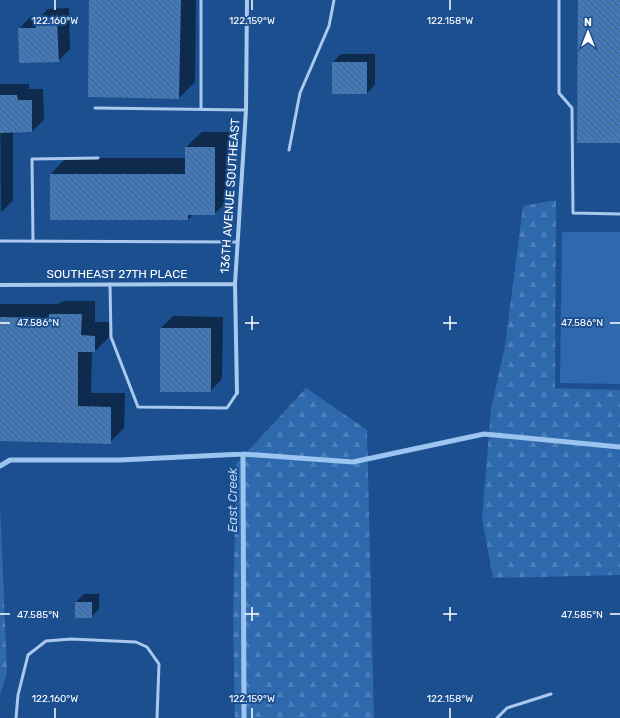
<svg xmlns="http://www.w3.org/2000/svg" width="620" height="718" viewBox="0 0 620 718" font-family="Rubik,sans-serif">
	<style>
		.green { fill: #2e69ad }
		.forest { fill: url(#forest-firs) }
		.shadow { fill: #0007 }
		.lines { fill: none; stroke-linecap: round; stroke-linejoin: round }
		.stream { stroke: #9cc4f0; stroke-width: 5 }
		.building { fill: url(#building-back-hatch) }
		.lane { stroke: #a9c9ee; stroke-width: 3 }
		.street { stroke: #a9c9ee; stroke-width: 4 }
		.ticks { fill: none; stroke: #fff; stroke-width: 1.5 }
		.labels { text-anchor: middle; stroke-width: 4; stroke-linejoin: round; paint-order: stroke }
		.street-label { font-size: 12px; fill: #fff; stroke: #1b4f8f }
		.water-label { font-size: 13px; font-style: italic; fill: #b5d3f5; stroke: #1b4f8f }
		.ticks-label { font-size: 10px; text-anchor: middle; fill: #fff; stroke: #1b4f8f; stroke-width: 4; stroke-linejoin: round; paint-order: stroke }
	</style>
	<defs>
		<pattern id="forest-firs" width="22" height="20" patternUnits="userSpaceOnUse"><rect width="22" height="20" fill="#2e69ad"/><path d="M5 1l3.5 6h-7zM16 11l3.5 6h-7z" fill="#4d80b9"/></pattern>
		<pattern id="building-back-hatch" width="6" height="6" patternUnits="userSpaceOnUse"><rect width="6" height="6" fill="#4478b7"/><path d="M-1 5l2 2M0 0l6 6M5-1l2 2" fill="none" stroke="#486282"/></pattern>
	</defs>
	<rect width="100%" height="100%" fill="#1b4f8f"/>
	<!-- green -->
	<path class="green" d="M 562,232 L 620,232 L 620,384 L 560,383 Z"/>
	<!-- forest -->
	<path class="forest" d="M 556,200 L 555,388 L 620,390 L 620,575 L 493,578 L 482,518 L 491,409 L 505,346 L 523,206 Z
		M 306,388 L 367,430 L 374,718 L 235,718 L 233,621 L 236,464 Z
		M 0,503 L 7,673 L 0,694 Z"/>
	<!-- shadow -->
	<path class="shadow" d="M 90,0 L 196,0 L 195,82 L 179,98 L 89,97 Z
		M 69,8 L 70,49 L 58,61 L 19,29 L 31,16 L 41,16 L 48,9 Z
		M 341,54 L 375,54 L 375,85 L 367,93 L 333,62 Z
		M 0,84 L 29,84 L 29,89 L 43,89 L 44,120 L 32,131 L 13,132 L 13,201 L 1,212 Z
		M 202,132 L 231,132 L 230,199 L 214,214 L 193,214 L 188,220 L 51,220 L 51,174 L 66,158 L 186,158 L 186,147 Z
		M 64,301 L 95,301 L 95,322 L 109,322 L 109,337 L 95,351 L 92,351 L 91,393 L 125,393 L 124,428 L 110,442 L 0,440 L 0,304 L 58,304 Z
		M 173,316 L 223,317 L 222,379 L 210,391 L 161,328 Z
		M 84,594 L 99,594 L 99,609 L 91,617 L 76,617 L 76,602 Z"/>
	<g class="lines">
		<!-- stream -->
		<path class="stream" d="M 243,454 L 353,462 L 484,434 L 620,447
			M 0,466 L 10,460 L 120,460 L 243,454 L 244,718"/>
	</g>
	<!-- building -->
	<path class="building" d="M 89,0 L 181,0 L 179,99 L 88,97 Z
		M 578,0 L 620,0 L 620,143 L 577,143 Z
		M 35,20 L 57,20 L 59,62 L 19,63 L 18,28 L 36,28 Z
		M 332,62 L 367,62 L 367,94 L 332,94 Z
		M 0,95 L 17,95 L 18,100 L 32,100 L 32,132 L 0,133 Z
		M 185,147 L 215,147 L 215,215 L 188,215 L 188,220 L 50,220 L 50,174 L 185,174 Z
		M 49,314 L 82,314 L 81,335 L 95,336 L 95,352 L 78,352 L 78,406 L 111,407 L 111,444 L 0,441 L 0,317 L 44,318 L 49,317 Z
		M 160,328 L 211,328 L 211,392 L 160,392 Z
		M 75,602 L 92,602 L 92,618 L 75,618 Z"/>
	<g class="lines">
		<!-- lane -->
		<path class="lane" d="M 559,0 L 559,93 L 572,108 L 573,213 L 620,214
			M 95,108 L 246,110
			M 201,109 L 201,0
			M 289,150 L 300,93 L 329,26 L 334,0
			M 0,241 L 237,242
			M 33,241 L 32,159 L 98,158
			M 110,284 L 111,337 L 138,407 L 227,408 L 237,393
			M 16,718 L 18,695 L 28,655 L 46,641 L 71,639 L 136,642 L 147,647 L 159,664 L 157,718
			M 497,718 L 507,708 L 551,694"/>
		<!-- street -->
		<path class="street" d="M 0,285 L 235,284
			M 237,393 L 235,284 L 246,110 L 247,0"/>
	</g>
	<!-- ticks -->
	<path class="ticks" d="M 55,0 L 55,10M 252,0 L 252,10M 450,0 L 450,10M 252,316 L 252,330M 450,316 L 450,330M 0,323 L 10,323M 245,323 L 259,323M 443,323 L 457,323M 610,323 L 620,323M 252,607 L 252,621M 450,607 L 450,621M 0,614 L 10,614M 245,614 L 259,614M 443,614 L 457,614M 610,614 L 620,614M 55,708 L 55,718M 252,708 L 252,718M 450,708 L 450,718"/>
	<g class="labels">
		<!-- street labels -->
		<g class="street-label">
			<text transform="translate(230 196) rotate(-86)" y="4">136TH AVENUE SOUTHEAST</text>
			<text x="117" y="278">SOUTHEAST 27TH PLACE</text>
		</g>
		<!-- water labels -->
		<g class="water-label">
			<text transform="translate(232 500) rotate(-90)" y="5">East Creek</text>
		</g>
	</g>
	<g class="ticks-label">
		<text x="55" y="24">122.160°W</text>
		<text x="252" y="24">122.159°W</text>
		<text x="450" y="24">122.158°W</text>
		<text x="38" y="326">47.586°N</text>
		<text x="582" y="326">47.586°N</text>
		<text x="38" y="618">47.585°N</text>
		<text x="582" y="618">47.585°N</text>
		<text x="55" y="702">122.160°W</text>
		<text x="252" y="702">122.159°W</text>
		<text x="450" y="702">122.158°W</text>
	</g>
	<!-- north arrow -->
	<g transform="translate(588 32)" stroke="#1b4f8f" stroke-width="3" paint-order="stroke">
	<path d="M0-3L7 15L0 10L-7 15Z" fill="#ffffff"/>
	<text y="-6" font-size="11" font-weight="bold" text-anchor="middle" fill="#ffffff">N</text>
	</g>
</svg>
